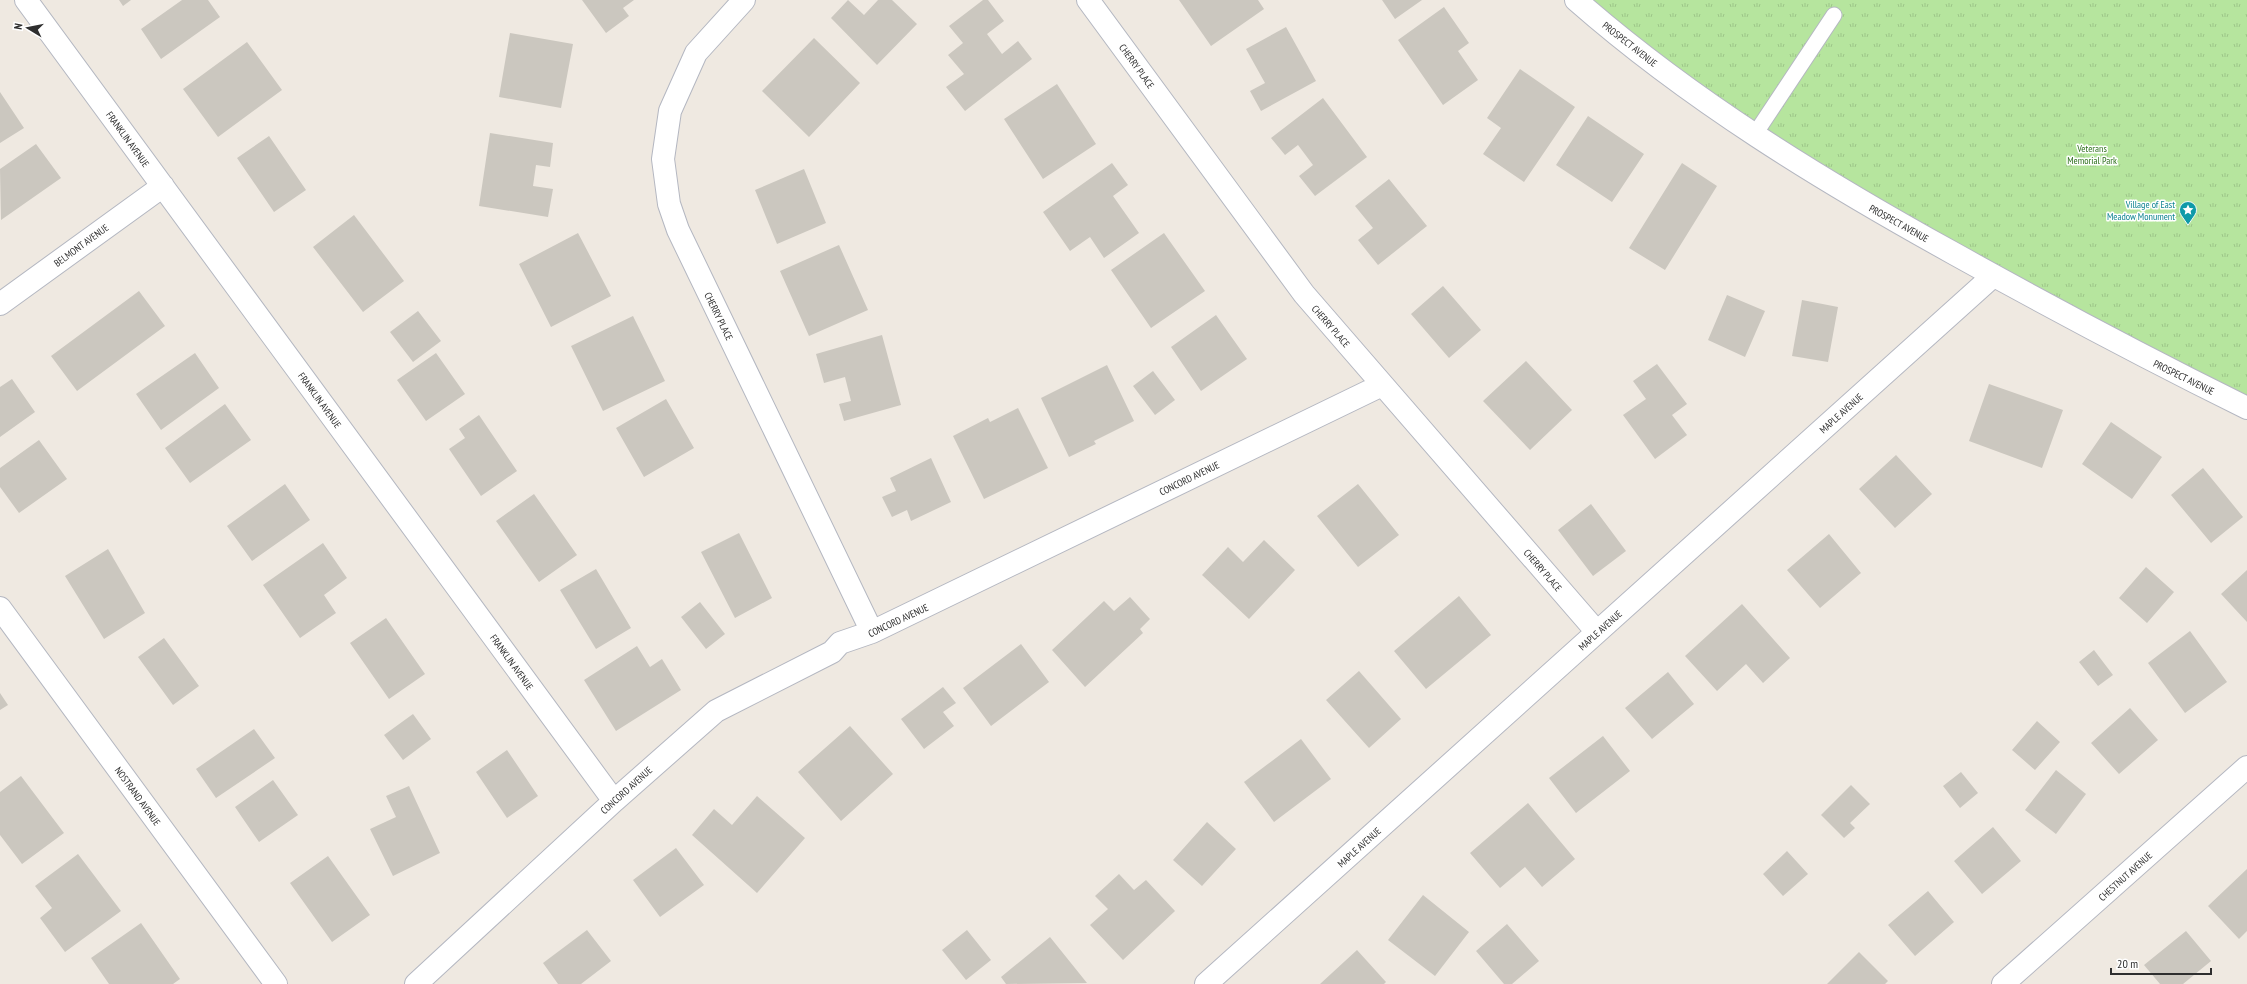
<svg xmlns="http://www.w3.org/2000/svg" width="2247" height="984" viewBox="0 0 2247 984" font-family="'PT Sans Narrow',sans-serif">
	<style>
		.park { fill: url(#park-tufts) }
		.building { fill: #cbc7bf }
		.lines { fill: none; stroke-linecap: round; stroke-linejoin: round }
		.service-casing { stroke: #b4b7c1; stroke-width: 17 }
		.minor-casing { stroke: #b4b7c1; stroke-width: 24 }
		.tertiary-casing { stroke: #b4b7c1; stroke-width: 24 }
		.service { stroke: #fff; stroke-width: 15 }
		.minor { stroke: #fff; stroke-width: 22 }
		.tertiary { stroke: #fff; stroke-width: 22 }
		.labels { text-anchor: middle; stroke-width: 3; stroke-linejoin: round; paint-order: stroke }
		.street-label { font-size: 10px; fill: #2e2e2e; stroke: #fff }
		.park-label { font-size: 10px; fill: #2c6e1b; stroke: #fff }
		.culture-label { font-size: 10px; fill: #0d838f; stroke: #fff; text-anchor: end }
	</style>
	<defs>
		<pattern id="park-tufts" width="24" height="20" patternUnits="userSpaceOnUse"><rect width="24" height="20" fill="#b6e59e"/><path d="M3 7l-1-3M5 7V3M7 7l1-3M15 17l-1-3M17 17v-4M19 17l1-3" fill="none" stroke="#9dc588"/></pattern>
	</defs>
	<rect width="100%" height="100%" fill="#efe9e1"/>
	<!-- park -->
	<path class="park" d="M 1576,0 L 2247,0 L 2247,408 L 1859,201 Z"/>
	<!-- building -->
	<path class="building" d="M 119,0 L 131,0 L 123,6 Z
		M 182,0 L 208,0 L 220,17 L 161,59 L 141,29 Z
		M 582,0 L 634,0 L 623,8 L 629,16 L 606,33 Z
		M 848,0 L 864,15 L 878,0 L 892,0 L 917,24 L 877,65 L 831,18 Z
		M 983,0 L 988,0 L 1004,21 L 987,34 L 1002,54 L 1018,41 L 1032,59 L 965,111 L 946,87 L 964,74 L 948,55 L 963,43 L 949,26 Z
		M 1179,0 L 1258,0 L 1264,9 L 1211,46 Z
		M 1382,0 L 1422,0 L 1395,19 Z
		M 1444,7 L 1469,43 L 1458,51 L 1478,80 L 1443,105 L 1398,40 Z
		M 1286,27 L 1316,81 L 1261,111 L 1250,91 L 1265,83 L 1246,49 Z
		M 510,33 L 573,44 L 561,108 L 499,97 Z
		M 814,38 L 860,83 L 809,137 L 762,91 Z
		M 247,42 L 282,90 L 218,137 L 183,89 Z
		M 1520,69 L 1575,107 L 1524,182 L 1483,154 L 1501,128 L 1487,118 Z
		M 1057,84 L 1096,144 L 1043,179 L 1004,119 Z
		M 0,92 L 24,128 L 0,143 Z
		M 1323,98 L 1367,157 L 1315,196 L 1299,176 L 1313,165 L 1298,145 L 1285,155 L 1271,138 Z
		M 1588,116 L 1644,154 L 1612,202 L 1556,165 Z
		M 490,133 L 553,143 L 550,167 L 536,165 L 533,186 L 553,189 L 548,217 L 479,206 Z
		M 269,136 L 306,190 L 274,212 L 237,158 Z
		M 36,144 L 61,178 L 1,220 L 0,169 Z
		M 1112,163 L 1128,185 L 1113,196 L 1139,233 L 1104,258 L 1090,237 L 1070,251 L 1043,212 Z
		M 1682,163 L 1717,186 L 1665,270 L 1629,248 Z
		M 804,169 L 826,223 L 777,244 L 755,190 Z
		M 1389,179 L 1427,226 L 1378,265 L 1358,240 L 1373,228 L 1355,206 Z
		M 354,215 L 404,281 L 363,312 L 313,247 Z
		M 578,233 L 611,296 L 551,327 L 519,264 Z
		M 1164,233 L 1205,291 L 1151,328 L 1111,270 Z
		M 839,245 L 868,310 L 809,336 L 780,271 Z
		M 1443,286 L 1481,330 L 1449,358 L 1411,314 Z
		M 139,291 L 165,326 L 77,391 L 51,356 Z
		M 1727,295 L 1765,311 L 1745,357 L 1708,340 Z
		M 1802,300 L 1838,307 L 1828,362 L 1792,356 Z
		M 418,311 L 441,341 L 413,362 L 390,332 Z
		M 1216,315 L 1247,359 L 1201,391 L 1171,347 Z
		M 633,316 L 665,381 L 603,411 L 571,346 Z
		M 882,335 L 901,405 L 844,421 L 839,404 L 851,401 L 845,377 L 824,383 L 816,354 Z
		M 195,353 L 219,388 L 161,430 L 136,394 Z
		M 436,353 L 465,394 L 426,421 L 397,380 Z
		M 1526,361 L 1572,410 L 1530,450 L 1483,401 Z
		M 1657,364 L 1687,404 L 1672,415 L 1687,435 L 1655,459 L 1623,415 L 1646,399 L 1633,381 Z
		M 1107,365 L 1134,421 L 1094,441 L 1096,444 L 1069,457 L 1041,398 Z
		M 1153,371 L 1175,400 L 1155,415 L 1133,386 Z
		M 12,379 L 35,412 L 0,437 L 0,387 Z
		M 1989,384 L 2063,410 L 2042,468 L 1969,441 Z
		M 666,399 L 694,448 L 644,477 L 616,428 Z
		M 225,404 L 251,440 L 190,483 L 165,448 Z
		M 1018,408 L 1048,468 L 984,499 L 953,436 L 988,418 L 990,422 Z
		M 479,415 L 517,471 L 481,496 L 449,449 L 465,438 L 459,429 Z
		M 2111,422 L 2162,457 L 2132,499 L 2082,464 Z
		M 39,440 L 67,479 L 19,513 L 0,487 L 0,468 Z
		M 1896,455 L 1932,494 L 1895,528 L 1859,489 Z
		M 931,458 L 951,502 L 911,521 L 907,510 L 892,517 L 882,497 L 896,491 L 890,478 Z
		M 2203,468 L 2243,517 L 2211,543 L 2171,495 Z
		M 285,484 L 310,520 L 252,561 L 227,526 Z
		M 1358,484 L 1399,535 L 1358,567 L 1317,516 Z
		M 534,494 L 577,555 L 539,582 L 496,521 Z
		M 1591,504 L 1626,551 L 1593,576 L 1558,530 Z
		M 739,533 L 772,598 L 735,618 L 701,552 Z
		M 1829,534 L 1861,573 L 1820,608 L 1787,570 Z
		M 1264,540 L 1295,570 L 1249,619 L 1202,575 L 1228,547 L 1243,562 Z
		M 323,543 L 347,578 L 324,595 L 336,613 L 300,638 L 263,585 Z
		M 108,549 L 145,613 L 104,639 L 65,576 Z
		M 2146,567 L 2174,592 L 2147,623 L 2119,598 Z
		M 596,569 L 631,628 L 596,649 L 560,590 Z
		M 2247,570 L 2247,622 L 2221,594 Z
		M 1459,596 L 1491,635 L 1426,689 L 1394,651 Z
		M 1130,597 L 1150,619 L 1140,629 L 1143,633 L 1085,687 L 1052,650 L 1104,601 L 1114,611 Z
		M 700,602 L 725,634 L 706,649 L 681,617 Z
		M 1742,604 L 1790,658 L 1763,683 L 1746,664 L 1717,691 L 1685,656 Z
		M 386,618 L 425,674 L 389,699 L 350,643 Z
		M 2190,631 L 2227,682 L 2185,713 L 2148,663 Z
		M 164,638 L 199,686 L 173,705 L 138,657 Z
		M 1021,644 L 1049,682 L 991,726 L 963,688 Z
		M 637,646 L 650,667 L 662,659 L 681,690 L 616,731 L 584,680 Z
		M 2094,650 L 2113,675 L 2098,686 L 2079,662 Z
		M 1359,671 L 1401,719 L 1369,748 L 1326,700 Z
		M 1668,672 L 1694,704 L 1652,739 L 1625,708 Z
		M 943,687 L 956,703 L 943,712 L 954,726 L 924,749 L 901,719 Z
		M 0,693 L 8,705 L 0,710 Z
		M 2130,708 L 2158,740 L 2119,774 L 2091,743 Z
		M 413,714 L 431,739 L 403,760 L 384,735 Z
		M 2037,721 L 2060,742 L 2035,770 L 2012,750 Z
		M 850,726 L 893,774 L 841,821 L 798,772 Z
		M 254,729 L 275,758 L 216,798 L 196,769 Z
		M 1603,736 L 1630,771 L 1576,813 L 1549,778 Z
		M 1301,739 L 1331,779 L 1274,822 L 1244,782 Z
		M 507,750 L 538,796 L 507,818 L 476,772 Z
		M 2056,770 L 2086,794 L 2056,834 L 2025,810 Z
		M 1961,772 L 1978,793 L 1960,808 L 1943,786 Z
		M 21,776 L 64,833 L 22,864 L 0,835 L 0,792 Z
		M 273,780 L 298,815 L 259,842 L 235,807 Z
		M 1851,785 L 1870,804 L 1850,823 L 1855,828 L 1844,838 L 1821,815 Z
		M 409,786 L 440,853 L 393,876 L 370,829 L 396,817 L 386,796 Z
		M 757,796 L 805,838 L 757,893 L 692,835 L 714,809 L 732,825 Z
		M 1528,803 L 1575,859 L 1542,887 L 1525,867 L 1500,888 L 1470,853 Z
		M 1207,822 L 1236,849 L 1202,886 L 1173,860 Z
		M 1993,827 L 2021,861 L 1982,894 L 1954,861 Z
		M 676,848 L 704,885 L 660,917 L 633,880 Z
		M 1787,851 L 1808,874 L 1783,896 L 1763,874 Z
		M 78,854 L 121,911 L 65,952 L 40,918 L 52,908 L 35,886 Z
		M 328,856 L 370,915 L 332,942 L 290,883 Z
		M 2247,869 L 2247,931 L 2239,939 L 2208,906 Z
		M 1119,874 L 1134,890 L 1146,880 L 1175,911 L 1123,960 L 1090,925 L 1108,909 L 1095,896 Z
		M 1928,891 L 1954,922 L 1915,956 L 1888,925 Z
		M 1423,895 L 1469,932 L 1435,976 L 1388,940 Z
		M 141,923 L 180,979 L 173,984 L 109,984 L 91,958 Z
		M 1507,924 L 1539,961 L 1512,984 L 1504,984 L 1476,951 Z
		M 587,930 L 611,961 L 581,984 L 558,984 L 543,963 Z
		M 967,930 L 991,960 L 966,980 L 942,950 Z
		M 2186,931 L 2211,961 L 2183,984 L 2160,984 L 2144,965 Z
		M 1050,937 L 1087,983 L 1006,984 L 1001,977 Z
		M 1357,950 L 1386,982 L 1384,984 L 1320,984 Z
		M 1859,952 L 1888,981 L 1885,984 L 1827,984 Z"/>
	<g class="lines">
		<defs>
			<path id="service" d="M 1755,134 L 1834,15"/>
			<path id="minor" d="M 26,0 L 614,801
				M 744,0 L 696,53 L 670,111 L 663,159 L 669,204 L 678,230 L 872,632
				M 1088,0 L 1304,294 L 1597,632
				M 0,304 L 163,186
				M 0,608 L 276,984
				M 416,984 L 614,801 L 716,711 L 832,652 L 840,643 L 872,632 L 1382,385
				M 1206,984 L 1993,276
				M 2003,984 L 2247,767"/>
			<path id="tertiary" d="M 1576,0 C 1690,100 1821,180 1953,253 C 2050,307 2148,359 2247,408"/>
		</defs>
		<!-- service casing -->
		<use href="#service" class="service-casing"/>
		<!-- minor casing -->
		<use href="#minor" class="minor-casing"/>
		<!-- tertiary casing -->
		<use href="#tertiary" class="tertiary-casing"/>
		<!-- service -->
		<use href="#service" class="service"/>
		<!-- minor -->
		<use href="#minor" class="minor"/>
		<!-- tertiary -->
		<use href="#tertiary" class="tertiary"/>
	</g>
	<!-- icons -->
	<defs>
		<symbol id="sight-pin" viewBox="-11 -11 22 30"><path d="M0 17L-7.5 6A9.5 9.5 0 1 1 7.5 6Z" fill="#0f9aa8" stroke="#fff"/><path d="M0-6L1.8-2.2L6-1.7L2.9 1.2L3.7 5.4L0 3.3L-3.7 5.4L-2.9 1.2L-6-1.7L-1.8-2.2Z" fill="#fff"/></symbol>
	</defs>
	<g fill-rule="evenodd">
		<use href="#sight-pin" x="2178" y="200" width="20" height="27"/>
	</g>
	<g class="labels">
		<!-- street labels -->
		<g class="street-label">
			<text transform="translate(1630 44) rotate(38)" y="4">PROSPECT AVENUE</text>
			<text transform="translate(1137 66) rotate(54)" y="4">CHERRY PLACE</text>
			<text transform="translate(128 139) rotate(54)" y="4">FRANKLIN AVENUE</text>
			<text transform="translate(1899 223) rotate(29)" y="4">PROSPECT AVENUE</text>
			<text transform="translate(81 245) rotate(-36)" y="4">BELMONT AVENUE</text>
			<text transform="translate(719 316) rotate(64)" y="4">CHERRY PLACE</text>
			<text transform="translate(1331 326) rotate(49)" y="4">CHERRY PLACE</text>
			<text transform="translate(2184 377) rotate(26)" y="4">PROSPECT AVENUE</text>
			<text transform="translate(320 400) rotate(54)" y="4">FRANKLIN AVENUE</text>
			<text transform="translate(1841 413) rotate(-42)" y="4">MAPLE AVENUE</text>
			<text transform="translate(1189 478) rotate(-26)" y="4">CONCORD AVENUE</text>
			<text transform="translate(1543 570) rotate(49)" y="4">CHERRY PLACE</text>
			<text transform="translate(898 620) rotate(-25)" y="4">CONCORD AVENUE</text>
			<text transform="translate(1600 630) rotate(-42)" y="4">MAPLE AVENUE</text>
			<text transform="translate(512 662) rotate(54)" y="4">FRANKLIN AVENUE</text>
			<text transform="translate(626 790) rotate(-42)" y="4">CONCORD AVENUE</text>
			<text transform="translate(138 796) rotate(54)" y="4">NOSTRAND AVENUE</text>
			<text transform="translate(1359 847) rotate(-42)" y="4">MAPLE AVENUE</text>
			<text transform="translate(2125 876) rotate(-42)" y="4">CHESTNUT AVENUE</text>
		</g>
		<!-- park labels -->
		<g class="park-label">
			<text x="2092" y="152">Veterans<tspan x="2092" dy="12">Memorial Park</tspan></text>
		</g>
		<!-- culture labels -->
		<g class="culture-label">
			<text x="2175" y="208">Village of East<tspan x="2175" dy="12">Meadow Monument</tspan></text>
		</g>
	</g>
	<!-- north arrow -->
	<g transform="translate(28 28) rotate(280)" stroke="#ffffff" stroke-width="3" paint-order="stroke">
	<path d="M0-3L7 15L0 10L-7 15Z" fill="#2e2e2e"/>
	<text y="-6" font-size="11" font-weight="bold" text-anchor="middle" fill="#2e2e2e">N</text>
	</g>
	<!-- scale -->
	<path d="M2111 968v6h100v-6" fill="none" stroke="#2e2e2e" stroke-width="2"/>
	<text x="2117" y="968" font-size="12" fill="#2e2e2e" stroke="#ffffff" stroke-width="3" paint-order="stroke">20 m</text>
</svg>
